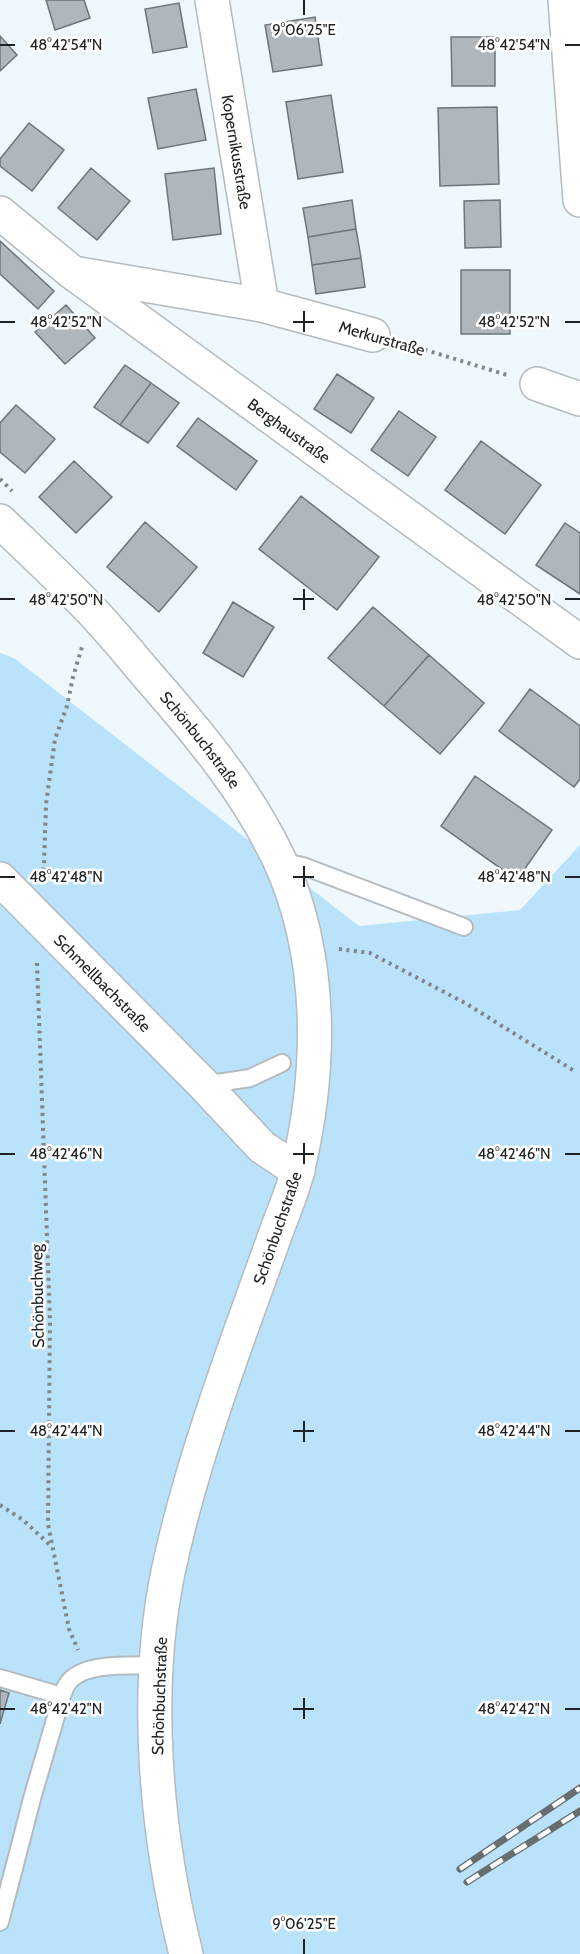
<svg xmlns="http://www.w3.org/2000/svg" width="580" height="1954" viewBox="0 0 580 1954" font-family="Cabin,sans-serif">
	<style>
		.green { fill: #bae3fb }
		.building { fill: #afb7bc; stroke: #6d757a; stroke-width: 1.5 }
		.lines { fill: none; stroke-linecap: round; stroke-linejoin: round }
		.lane-casing { stroke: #b3bbc0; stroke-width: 20 }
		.street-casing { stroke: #b3bbc0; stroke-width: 36 }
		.secondary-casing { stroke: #b3bbc0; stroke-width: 36 }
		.path { stroke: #81868a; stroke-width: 4; stroke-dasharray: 3 4.5; stroke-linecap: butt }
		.lane { stroke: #fff; stroke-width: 16 }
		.street { stroke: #fff; stroke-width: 33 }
		.secondary { stroke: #fff; stroke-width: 33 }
		.rail-casing { stroke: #686d70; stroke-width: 7 }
		.rail { stroke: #fff; stroke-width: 4.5; stroke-dasharray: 14; stroke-linecap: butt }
		.ticks { fill: none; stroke: #202325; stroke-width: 2 }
		.labels { text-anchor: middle; stroke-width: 5; stroke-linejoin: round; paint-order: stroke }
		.street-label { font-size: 16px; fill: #202325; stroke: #fff }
		.ticks-label { font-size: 15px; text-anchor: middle; fill: #202325; stroke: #fff; stroke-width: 5; stroke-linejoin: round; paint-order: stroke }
	</style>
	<rect width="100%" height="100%" fill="#eff8fd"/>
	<!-- green -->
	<path class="green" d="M 0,653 L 14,658 L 359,926 L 520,910 L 580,845 L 580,1954 L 0,1954 Z"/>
	<!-- building -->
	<path class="building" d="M 46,0 L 84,0 L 90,18 L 55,30 Z
		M 179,3 L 187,47 L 153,53 L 145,9 Z
		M 315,17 L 322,65 L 273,72 L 265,25 Z
		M 0,36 L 17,55 L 0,71 Z
		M 451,37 L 495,37 L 495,86 L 452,86 Z
		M 196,89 L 206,140 L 158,149 L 148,98 Z
		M 331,95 L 343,172 L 298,179 L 286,102 Z
		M 497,107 L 499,184 L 440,186 L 438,108 Z
		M 29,123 L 64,150 L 32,191 L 0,166 L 0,159 Z
		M 91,168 L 130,201 L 97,240 L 58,208 Z
		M 214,168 L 221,234 L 173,240 L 165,174 Z
		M 352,200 L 356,229 L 308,237 L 303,208 Z
		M 500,200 L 501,247 L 465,248 L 464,201 Z
		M 356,229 L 361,258 L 312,265 L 308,237 Z
		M 0,241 L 54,291 L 38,309 L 0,274 Z
		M 361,258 L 365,287 L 316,294 L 312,265 Z
		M 461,270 L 510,270 L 510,334 L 461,334 Z
		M 66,305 L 95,338 L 65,364 L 35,332 Z
		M 125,365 L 151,383 L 120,425 L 94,407 Z
		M 337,374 L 374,398 L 351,433 L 314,409 Z
		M 151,383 L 179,403 L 148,443 L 120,425 Z
		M 16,405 L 55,439 L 25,473 L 0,452 L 0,423 Z
		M 399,411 L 436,437 L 408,476 L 371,450 Z
		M 198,418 L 257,461 L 236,490 L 177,446 Z
		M 481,441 L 541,485 L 505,534 L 445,490 Z
		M 74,461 L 112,497 L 76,533 L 39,497 Z
		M 301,496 L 379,557 L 337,610 L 259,549 Z
		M 145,522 L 197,567 L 159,612 L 107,567 Z
		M 565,523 L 580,533 L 580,594 L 536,565 Z
		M 233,602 L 274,627 L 243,677 L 203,653 Z
		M 373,607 L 429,655 L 384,706 L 328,658 Z
		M 429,655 L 484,703 L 440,754 L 384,706 Z
		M 530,689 L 580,726 L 580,779 L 574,787 L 499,731 Z
		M 475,776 L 552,830 L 517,880 L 441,826 Z
		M 0,1690 L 9,1693 L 0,1724 Z"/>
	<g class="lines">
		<defs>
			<path id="lane" d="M 280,861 L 303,866 L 464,927
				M 204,1085 L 250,1078 L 282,1063
				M 0,1678 L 62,1696
				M 0,1922 L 33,1795 L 62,1696 C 64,1692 65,1686 68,1683 C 83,1661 134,1666 158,1665"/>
			<g id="street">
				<path id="s1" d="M 212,0 L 262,305"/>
				<path d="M 565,0 L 580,200"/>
				<path id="s2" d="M 0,213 L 73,273 L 580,642"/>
				<path d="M 79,274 L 262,305 L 373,335"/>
				<path d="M 537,384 L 580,399"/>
				<path id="s3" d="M 0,879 L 204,1085 L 262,1147 L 298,1171"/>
			</g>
			<g id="secondary">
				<path id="s4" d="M 0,521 C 30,550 61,579 90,609 C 114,634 135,661 157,686 C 204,740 248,794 279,859 C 323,955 322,1067 298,1168 C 294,1188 285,1208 278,1227 C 265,1264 251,1301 238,1338 C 211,1415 185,1492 168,1572 C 143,1694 156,1834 186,1954"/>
			</g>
		</defs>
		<!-- lane casing -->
		<use href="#lane" class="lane-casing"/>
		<!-- street casing -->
		<use href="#street" class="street-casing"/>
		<!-- secondary casing -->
		<use href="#secondary" class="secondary-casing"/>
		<!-- path -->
		<path class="path" d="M 403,343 L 507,375
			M 0,479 L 12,491
			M 42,878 L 44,864 L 46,804 L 55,739 L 67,706 L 73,677 L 82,647
			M 339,949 L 370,953 L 465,1003 L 576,1072
			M 37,963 L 50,1320 L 48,1524 L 69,1629 L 78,1650
			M 0,1505 L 23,1520 L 51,1546"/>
		<!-- lane -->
		<use href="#lane" class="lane"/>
		<!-- street -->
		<use href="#street" class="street"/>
		<!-- secondary -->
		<use href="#secondary" class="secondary"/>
		<defs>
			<path id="rail" d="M 460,1869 L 580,1788
				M 467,1882 L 580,1811"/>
		</defs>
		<!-- rail casing -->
		<use href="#rail" class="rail-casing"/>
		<!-- rail -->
		<use href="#rail" class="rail"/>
	</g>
	<!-- ticks -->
	<path class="ticks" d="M 304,0 L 304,15M 0,45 L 15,45M 565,45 L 580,45M 304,311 L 304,332M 0,322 L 15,322M 293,322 L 314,322M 565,322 L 580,322M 304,589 L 304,610M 0,599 L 15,599M 293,599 L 314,599M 565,599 L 580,599M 304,866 L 304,887M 0,877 L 15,877M 293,877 L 314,877M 565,877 L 580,877M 304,1143 L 304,1164M 0,1154 L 15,1154M 293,1154 L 314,1154M 565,1154 L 580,1154M 304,1421 L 304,1442M 0,1431 L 15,1431M 293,1431 L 314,1431M 565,1431 L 580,1431M 304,1698 L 304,1719M 0,1709 L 15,1709M 293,1709 L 314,1709M 565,1709 L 580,1709M 304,1939 L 304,1954"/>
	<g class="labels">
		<!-- street labels -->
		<g class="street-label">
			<text dy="6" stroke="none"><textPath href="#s1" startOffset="154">Kopernikusstraße</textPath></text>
			<text transform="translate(382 338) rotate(16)" y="6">Merkurstraße</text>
			<text dy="6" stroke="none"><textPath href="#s2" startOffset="362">Berghaustraße</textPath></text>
			<text dy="6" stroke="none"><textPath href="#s4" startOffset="297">Schönbuchstraße</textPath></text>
			<text dy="6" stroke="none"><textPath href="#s3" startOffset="146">Schmellbachstraße</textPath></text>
			<text transform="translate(277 1228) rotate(-71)" y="6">Schönbuchstraße</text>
			<text transform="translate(37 1296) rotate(-91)" y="6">Schönbuchweg</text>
			<text transform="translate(159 1696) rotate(-88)" y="6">Schönbuchstraße</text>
		</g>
	</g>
	<g class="ticks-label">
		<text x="304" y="35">9°06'25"E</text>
		<text x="66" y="50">48°42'54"N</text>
		<text x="514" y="50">48°42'54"N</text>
		<text x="66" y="327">48°42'52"N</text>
		<text x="514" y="327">48°42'52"N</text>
		<text x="66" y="605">48°42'50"N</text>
		<text x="514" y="605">48°42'50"N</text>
		<text x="66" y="882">48°42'48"N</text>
		<text x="514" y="882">48°42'48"N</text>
		<text x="66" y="1159">48°42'46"N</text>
		<text x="514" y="1159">48°42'46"N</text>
		<text x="66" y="1436">48°42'44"N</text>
		<text x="514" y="1436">48°42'44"N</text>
		<text x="66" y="1714">48°42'42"N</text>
		<text x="514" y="1714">48°42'42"N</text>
		<text x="304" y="1929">9°06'25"E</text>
	</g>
</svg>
